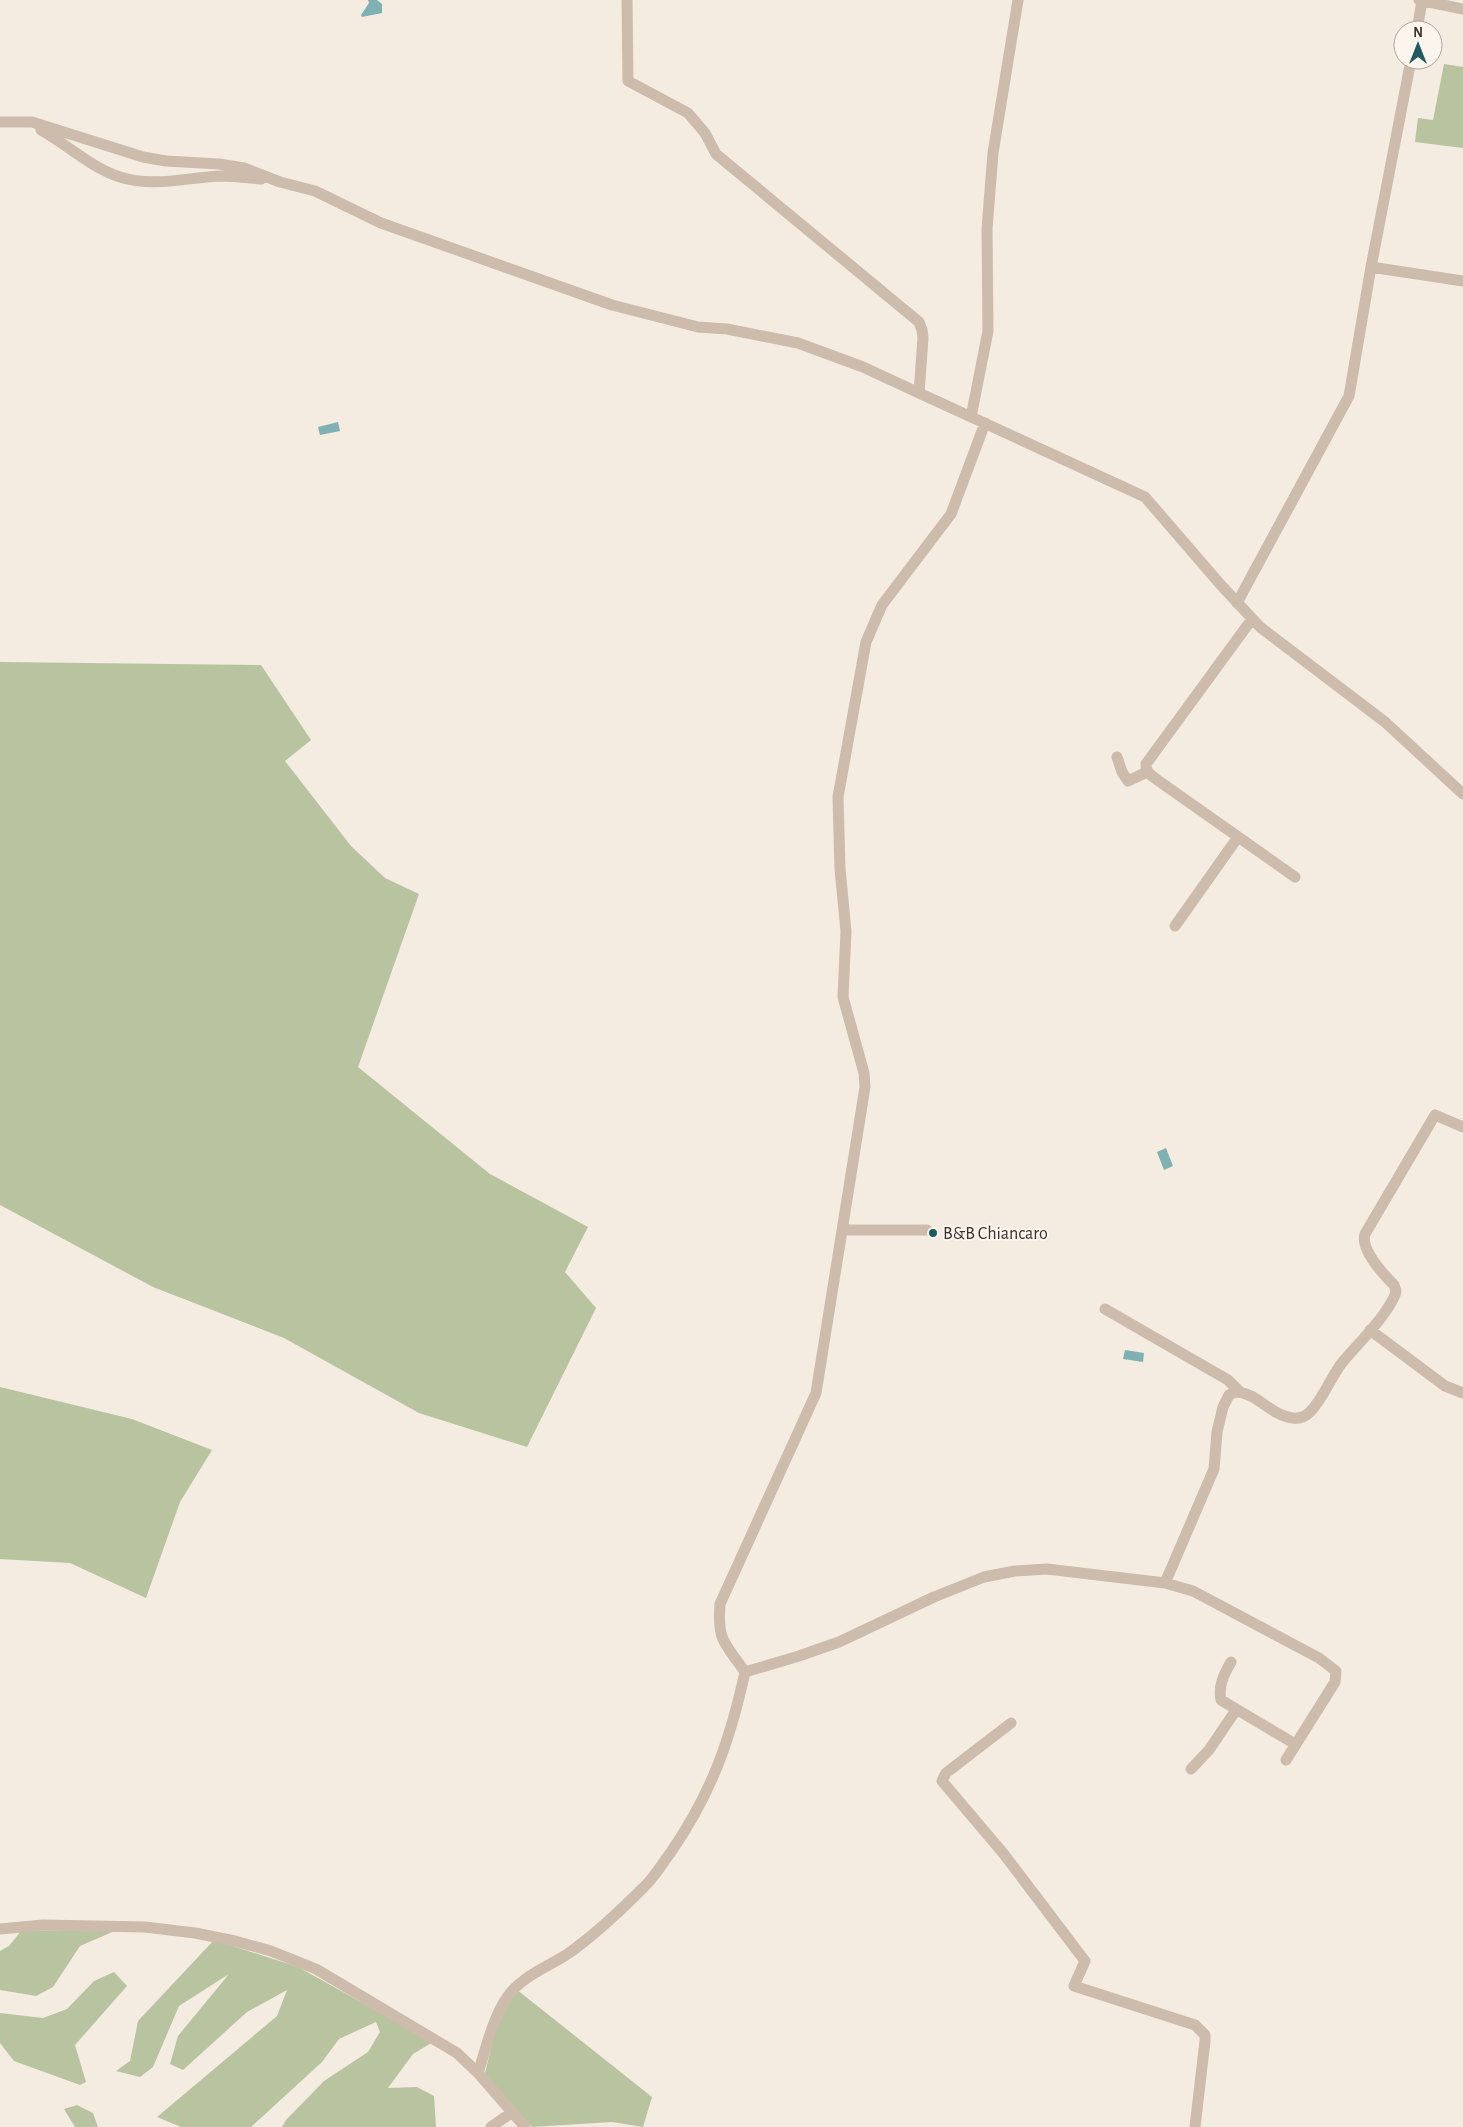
<svg xmlns="http://www.w3.org/2000/svg" width="1463" height="2127" viewBox="0 0 1463 2127" font-family="'Alegreya Sans',sans-serif">
	<style>
		.green { fill: #b8c4a0 }
		.water { fill: #7fb0b2 }
		.lines { fill: none; stroke-linecap: round; stroke-linejoin: round }
		.minor { stroke: #cdbbac; stroke-width: 11 }
		.poi-dot { fill: #1f5a5e; stroke: #fbf5ee; stroke-width: 2 }
		.labels { text-anchor: middle; stroke-width: 4; stroke-linejoin: round; paint-order: stroke }
		.poi-label { font-size: 18px; fill: #3b302b; stroke: #fbf5ee; text-anchor: start }
	</style>
	<rect width="100%" height="100%" fill="#f4ebe1"/>
	<!-- green -->
	<path class="green" d="M 1444,64 L 1463,67 L 1463,148 L 1415,142 L 1418,118 L 1433,120 Z
		M 0,662 L 261,665 L 311,740 L 285,761 L 351,846 L 385,878 L 419,894 L 358,1067 L 490,1174 L 588,1227 L 565,1272 L 596,1308 L 527,1447 L 419,1413 L 284,1338 L 153,1287 L 0,1205 Z
		M 0,1387 L 132,1419 L 212,1450 L 180,1502 L 146,1598 L 70,1563 L 0,1559 Z
		M 117,1930 L 80,1946 L 53,1987 L 36,1996 L 0,1990 L 0,1951 L 9,1946 L 21,1931 Z
		M 214,1940 L 298,1967 L 433,2042 L 413,2054 L 388,2088 L 417,2087 L 434,2096 L 436,2127 L 282,2127 L 286,2120 L 324,2081 L 368,2052 L 380,2032 L 376,2022 L 339,2039 L 322,2062 L 251,2127 L 181,2127 L 157,2117 L 277,2016 L 287,1990 L 247,2012 L 183,2070 L 170,2064 L 178,2036 L 229,1974 L 179,2006 L 153,2067 L 140,2077 L 116,2071 L 130,2061 L 138,2021 Z
		M 114,1972 L 127,1986 L 75,2045 L 86,2082 L 80,2085 L 14,2061 L 0,2043 L 0,2013 L 43,2018 L 67,2009 L 94,1981 Z
		M 516,1989 L 652,2097 L 643,2127 L 612,2122 L 532,2127 L 484,2077 L 496,2028 Z
		M 77,2105 L 93,2113 L 98,2127 L 75,2127 L 64,2109 Z"/>
	<!-- water -->
	<path class="water" d="M 368,0 L 377,0 L 382,4 L 382,13 L 362,17 L 361,15 L 369,3 Z
		M 338,422 L 340,431 L 320,435 L 318,427 Z
		M 1166,1148 L 1173,1166 L 1164,1170 L 1157,1152 Z
		M 1125,1350 L 1144,1353 L 1143,1362 L 1123,1359 Z"/>
	<g class="lines">
		<!-- minor -->
		<path class="minor" d="M 627,0 L 628,81 L 688,113 L 705,133 L 716,154 L 919,322 L 922,330 L 923,338 L 919,393
			M 1419,0 L 1463,9
			M 1417,30 L 1422,1
			M 0,122 L 32,122 L 143,157 L 166,161 L 219,164 L 244,168 L 280,182 L 315,191 L 381,223 L 612,305 L 698,327 L 727,329 L 798,343 L 863,367 L 919,393 L 1145,497 L 1220,584 L 1260,627 L 1385,722 L 1463,794
			M 41,130 C 68,145 90,167 120,177 C 154,188 188,177 222,176 C 235,176 248,178 261,179
			M 1371,267 L 1463,281
			M 971,417 L 988,331 L 987,229 L 993,153 L 1018,0
			M 1237,603 L 1349,396 L 1371,267 L 1411,60
			M 1252,619 L 1146,764 C 1146,772 1150,774 1156,779 L 1295,877
			M 1117,757 L 1122,772 L 1128,781 L 1147,772
			M 1175,926 L 1238,837
			M 842,1230 L 927,1230
			M 1105,1309 L 1228,1380 L 1240,1392
			M 1370,1330 L 1445,1386 L 1463,1393
			M 1165,1583 L 1214,1469 L 1217,1432 L 1223,1407 L 1229,1395 L 1235,1392 C 1257,1392 1271,1416 1293,1418 C 1300,1419 1305,1417 1310,1412 C 1323,1399 1330,1379 1341,1364 C 1359,1342 1383,1321 1395,1295 L 1396,1291 L 1394,1285 C 1383,1274 1360,1249 1365,1234 L 1435,1115 L 1463,1127
			M 1231,1662 C 1224,1674 1218,1686 1221,1700 L 1295,1744
			M 745,1672 L 799,1656 L 839,1642 L 934,1597 L 984,1577 L 1015,1571 L 1047,1569 L 1165,1583 L 1193,1591 L 1319,1658 L 1336,1671 L 1335,1682 L 1286,1760
			M 1011,1723 L 946,1773 L 942,1781 L 1003,1853 L 1085,1961 L 1074,1986 L 1195,2025 L 1205,2035 L 1205,2041 L 1195,2127
			M 1191,1769 L 1209,1750 L 1236,1710
			M 0,1929 L 43,1925 L 145,1927 L 195,1933 L 235,1941 L 271,1951 L 316,1969 L 457,2053 L 478,2073 L 525,2127
			M 478,2073 C 486,2049 493,2016 508,1996 C 521,1977 547,1967 566,1955 C 591,1938 621,1910 643,1888 C 654,1878 662,1864 671,1852 C 711,1794 730,1741 745,1672 C 725,1643 717,1641 720,1604 L 816,1393 L 865,1087 L 864,1073 L 843,997 L 846,931 L 840,869 L 838,797 L 866,642 L 882,605 L 951,514 L 985,423
			M 491,2127 L 511,2113"/>
	</g>
	<!-- markers -->
	<circle class="poi-dot" cx="933" cy="1233" r="5"/>
	<g class="labels">
		<!-- poi labels -->
		<g class="poi-label">
			<text x="943" y="1239">B&amp;B Chiancaro</text>
		</g>
	</g>
	<!-- north arrow -->
	<g transform="translate(1418 45)"><circle r="24" fill="#fbf5ee" stroke="#aea6a0"/>
	<path d="M0-4L9 19L0 12L-9 19Z" fill="#1f5a5e"/>
	<text y="-8" font-size="14" font-weight="bold" text-anchor="middle" fill="#3b302b">N</text>
	</g>
</svg>
